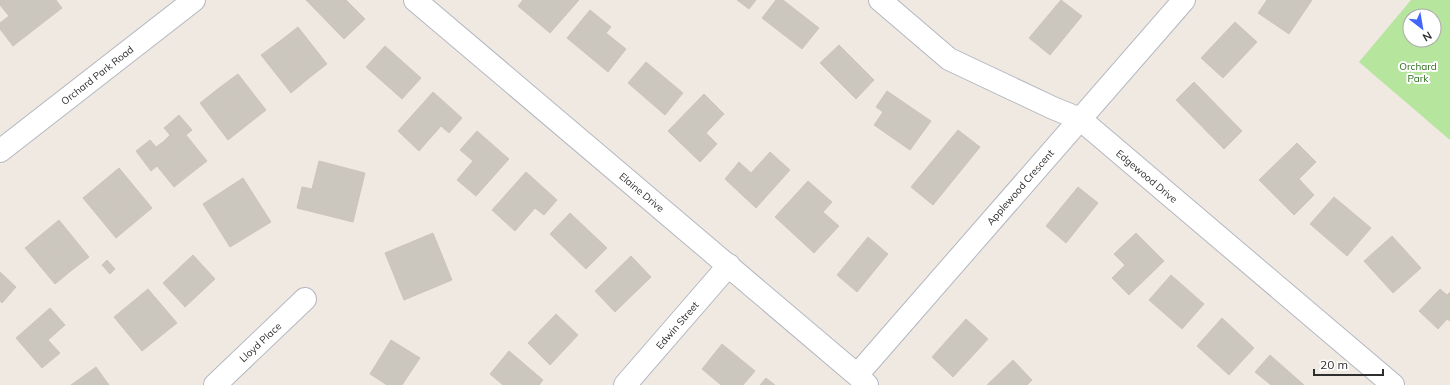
<svg xmlns="http://www.w3.org/2000/svg" width="1450" height="385" viewBox="0 0 1450 385" font-family="Mulish,sans-serif">
	<style>
		.green { fill: #b6e59e; fill-rule: evenodd }
		.building { fill: #cbc7bf; stroke: #cbc5ba }
		.lines { fill: none; stroke-linecap: round; stroke-linejoin: round }
		.street-casing { stroke: #b4b7c1; stroke-width: 24 }
		.secondary-casing { stroke: #b4b7c1; stroke-width: 24 }
		.street { stroke: #fff; stroke-width: 22 }
		.secondary { stroke: #fff; stroke-width: 22 }
		.labels { text-anchor: middle; stroke-width: 4; stroke-linejoin: round; paint-order: stroke }
		.park-label { font-size: 10px; fill: #2c6e1b; stroke: #fff }
		.street-label { font-size: 10px; fill: #2e2e2e; stroke: #fff }
	</style>
	<rect width="100%" height="100%" fill="#efe9e1"/>
	<!-- green -->
	<path class="green" d="M 1411,0 L 1450,0 L 1450,140 L 1359,62 ZM 1410,16 L 1434,16 L 1434,40 L 1410,40 Z"/>
	<!-- building -->
	<path class="building" d="M 0,0 L 56,0 L 62,8 L 13,46 L 0,29 L 0,23 L 9,16 L 0,5 Z
		M 306,0 L 346,0 L 365,19 L 344,39 Z
		M 523,0 L 579,0 L 550,33 L 518,6 Z
		M 737,0 L 756,0 L 749,9 Z
		M 776,0 L 783,0 L 819,28 L 802,49 L 762,18 Z
		M 1061,0 L 1082,16 L 1050,55 L 1029,38 Z
		M 1267,0 L 1312,0 L 1289,34 L 1258,13 Z
		M 590,10 L 611,27 L 606,33 L 626,49 L 608,72 L 567,38 Z
		M 1235,22 L 1257,42 L 1223,78 L 1201,58 Z
		M 298,27 L 327,64 L 309,78 L 280,41 Z
		M 280,41 L 309,78 L 291,93 L 261,55 Z
		M 839,45 L 874,80 L 856,99 L 820,63 Z
		M 385,46 L 421,78 L 402,99 L 366,67 Z
		M 646,62 L 683,93 L 665,115 L 628,83 Z
		M 238,74 L 266,110 L 247,125 L 219,88 Z
		M 1194,82 L 1242,131 L 1224,149 L 1176,100 Z
		M 219,88 L 247,125 L 228,140 L 200,103 Z
		M 887,91 L 931,121 L 910,150 L 874,125 L 883,112 L 876,107 Z
		M 433,92 L 462,118 L 449,133 L 441,126 L 419,151 L 398,131 Z
		M 704,94 L 724,114 L 706,133 L 717,144 L 700,162 L 668,131 Z
		M 179,115 L 192,130 L 186,135 L 207,161 L 189,175 L 163,142 L 170,135 L 164,128 Z
		M 958,130 L 980,147 L 933,205 L 911,187 Z
		M 477,131 L 509,159 L 476,196 L 457,180 L 473,161 L 460,150 Z
		M 150,140 L 156,147 L 163,142 L 189,175 L 174,187 L 157,166 L 151,171 L 136,151 Z
		M 1297,143 L 1316,162 L 1299,179 L 1314,195 L 1294,215 L 1259,180 Z
		M 770,152 L 790,170 L 756,208 L 725,179 L 739,162 L 751,173 Z
		M 319,161 L 365,173 L 353,222 L 297,208 L 302,187 L 312,189 Z
		M 119,168 L 152,208 L 134,223 L 101,183 Z
		M 526,172 L 557,200 L 544,215 L 535,208 L 515,231 L 492,210 Z
		M 243,178 L 271,222 L 230,247 L 203,204 Z
		M 808,181 L 832,202 L 823,212 L 839,226 L 814,253 L 775,217 Z
		M 101,183 L 134,223 L 116,238 L 83,198 Z
		M 1078,187 L 1098,203 L 1066,243 L 1046,226 Z
		M 1334,197 L 1371,228 L 1347,256 L 1310,224 Z
		M 570,213 L 607,248 L 586,269 L 550,234 Z
		M 59,220 L 89,257 L 72,270 L 42,234 Z
		M 433,233 L 452,280 L 404,300 L 385,253 Z
		M 1136,233 L 1164,261 L 1129,295 L 1112,278 L 1125,265 L 1114,254 Z
		M 42,234 L 72,270 L 55,284 L 25,248 Z
		M 1392,236 L 1421,268 L 1393,293 L 1364,261 Z
		M 868,237 L 888,254 L 857,292 L 837,275 Z
		M 193,255 L 215,279 L 185,307 L 163,283 Z
		M 631,256 L 651,277 L 615,312 L 595,291 Z
		M 107,260 L 115,269 L 110,274 L 102,265 Z
		M 0,272 L 16,287 L 2,303 L 0,301 Z
		M 1171,275 L 1204,304 L 1182,329 L 1149,300 Z
		M 148,289 L 177,323 L 142,351 L 114,317 Z
		M 1440,289 L 1447,295 L 1450,292 L 1450,321 L 1447,319 L 1438,329 L 1419,311 Z
		M 50,308 L 65,325 L 48,340 L 60,353 L 42,368 L 16,338 Z
		M 556,314 L 578,335 L 550,365 L 528,343 Z
		M 1222,318 L 1254,348 L 1229,375 L 1197,346 Z
		M 966,319 L 988,339 L 953,377 L 932,357 Z
		M 391,340 L 420,358 L 402,385 L 387,385 L 370,374 Z
		M 722,344 L 755,371 L 743,385 L 721,385 L 702,369 Z
		M 509,351 L 543,380 L 539,385 L 503,385 L 490,374 Z
		M 1270,355 L 1304,385 L 1271,385 L 1255,372 Z
		M 1013,360 L 1032,380 L 1027,385 L 987,385 Z
		M 96,367 L 109,385 L 71,385 Z
		M 766,378 L 775,385 L 760,385 Z"/>
	<g class="lines">
		<defs>
			<path id="street" d="M 415,0 L 857,375 L 867,385
				M 880,0 L 949,59 L 1053,108 L 1080,119 L 1393,385
				M 857,375 L 1184,0
				M 215,385 L 305,299
				M 625,385 L 729,265"/>
			<path id="secondary" d="M 0,151 L 194,0"/>
		</defs>
		<!-- street casing -->
		<use href="#street" class="street-casing"/>
		<!-- secondary casing -->
		<use href="#secondary" class="secondary-casing"/>
		<!-- street -->
		<use href="#street" class="street"/>
		<!-- secondary -->
		<use href="#secondary" class="secondary"/>
	</g>
	<g class="labels">
		<!-- park labels -->
		<g class="park-label">
			<text x="1418" y="70">Orchard<tspan x="1418" dy="12">Park</tspan></text>
		</g>
		<!-- street labels -->
		<g class="street-label">
			<text transform="translate(97 75) rotate(-38)" y="4">Orchard Park Road</text>
			<text transform="translate(1147 176) rotate(40)" y="4">Edgewood Drive</text>
			<text transform="translate(1020 187) rotate(-49)" y="4">Applewood Crescent</text>
			<text transform="translate(642 192) rotate(40)" y="4">Elaine Drive</text>
			<text transform="translate(677 325) rotate(-49)" y="4">Edwin Street</text>
			<text transform="translate(260 342) rotate(-43)" y="4">Lloyd Place</text>
		</g>
	</g>
	<!-- north arrow -->
	<g transform="translate(1422 28) rotate(149)"><circle r="19" fill="#ffffff" stroke="#ababab"/>
	<path d="M0-3L7 15L0 10L-7 15Z" fill="#4264fb"/>
	<text y="-6" font-size="11" font-weight="bold" text-anchor="middle" fill="#2e2e2e">N</text>
	</g>
	<!-- scale -->
	<path d="M1314 369v6h69v-6" fill="none" stroke="#2e2e2e" stroke-width="2"/>
	<text x="1320" y="369" font-size="12" fill="#2e2e2e" stroke="#ffffff" stroke-width="3" paint-order="stroke">20 m</text>
</svg>
